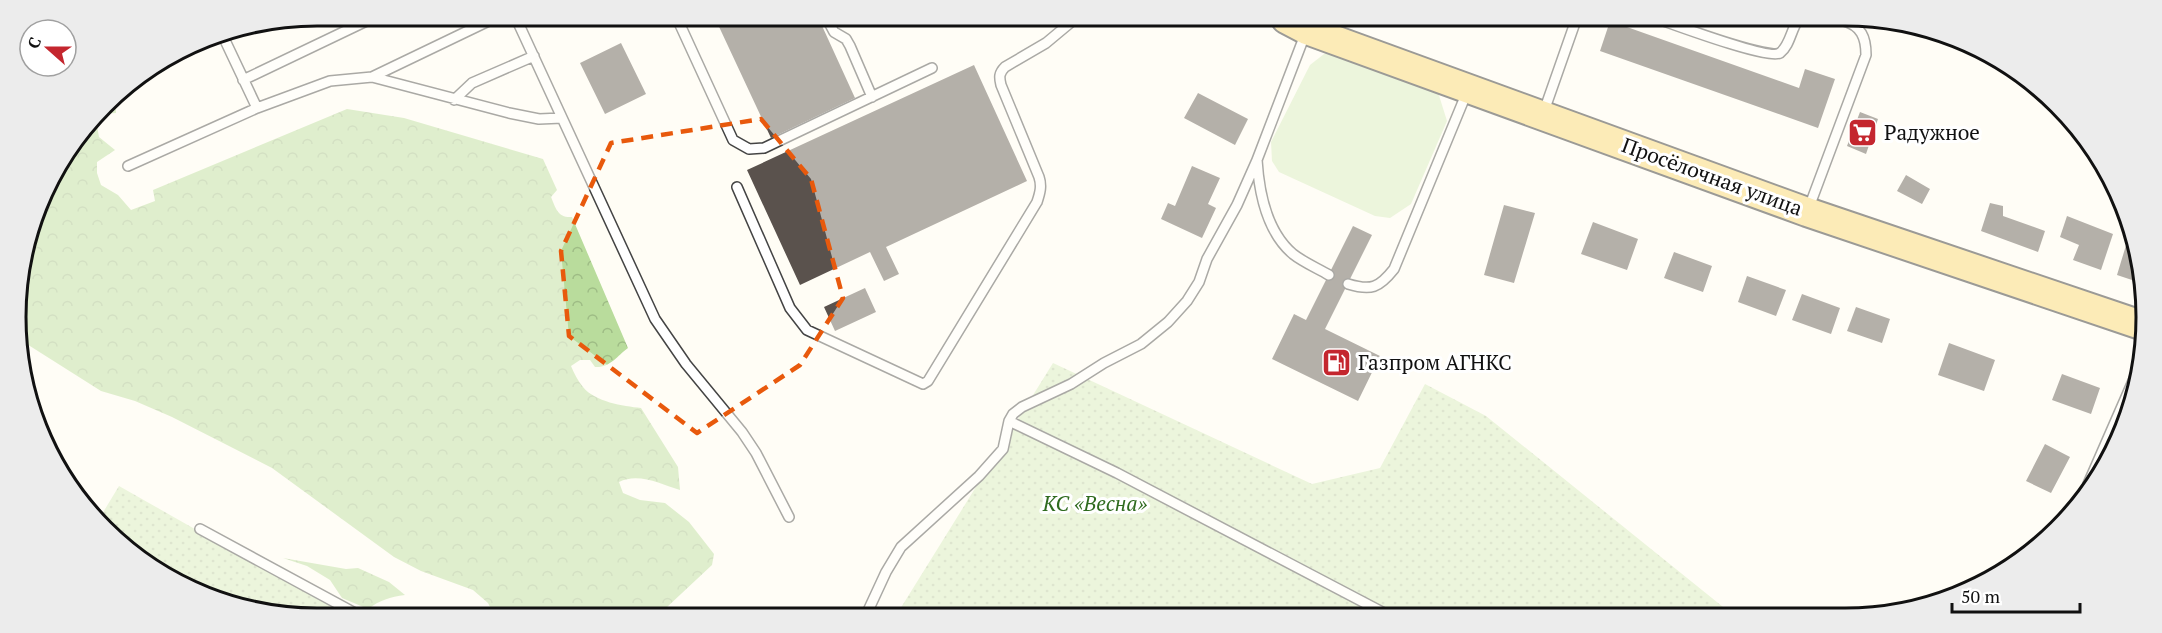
<svg xmlns="http://www.w3.org/2000/svg" width="2162" height="633" viewBox="0 0 2162 633" font-family="'PT Serif',serif">
	<style>
		.grass { fill: #d5ebbd }
		.forest { fill: url(#forest-crowns) }
		.park { fill: url(#park-dots) }
		.building { fill: #5a524d }
		.lines { fill: none; stroke-linecap: round; stroke-linejoin: round }
		.lane-casing { stroke: #444; stroke-width: 12 }
		.street-casing { stroke: #444; stroke-width: 21 }
		.primary-casing { stroke: #222; stroke-width: 32 }
		.lane { stroke: #fff; stroke-width: 9 }
		.street { stroke: #fff; stroke-width: 18 }
		.primary { stroke: #f9d66b; stroke-width: 28 }
		.marked { fill: none; stroke: #e8590c; stroke-width: 4.5; stroke-dasharray: 12 8; stroke-linejoin: round }
		.labels { text-anchor: middle; stroke-width: 6; stroke-linejoin: round; paint-order: stroke }
		.poi-label { font-size: 21px; fill: #111; stroke: #fff; text-anchor: start }
		.street-label { font-size: 21px; fill: #111; stroke: #fff }
		.park-label { font-size: 21px; font-style: italic; fill: #2f6b1f; stroke: #fff }
		.rim { fill: none; stroke: #111; stroke-width: 3 }
	</style>
	<defs>
		<pattern id="forest-crowns" width="20" height="18" patternUnits="userSpaceOnUse" patternTransform="scale(1.5)"><rect width="20" height="18" fill="#b9dc9c"/><path d="M2 6a3 3 0 1 1 6 0M12 15a3 3 0 1 1 6 0" fill="none" stroke="#9ebc85"/></pattern>
		<pattern id="park-dots" width="8" height="8" patternUnits="userSpaceOnUse" patternTransform="scale(1.5)"><rect width="8" height="8" fill="#d5ebbd"/><path d="M2 2h.1M6 6h.1" fill="none" stroke="#b6c8a1" stroke-width="1.8" stroke-linecap="round"/></pattern>
	</defs>
	<rect width="100%" height="100%" fill="#fffdf5"/>
	<!-- grass -->
	<path class="grass" d="M 1337,51 L 1437,89 L 1447,121 L 1411,204 L 1390,218 L 1375,216 L 1279,172 L 1272,161 L 1271,142 L 1310,65 L 1324,54 Z"/>
	<!-- forest -->
	<path class="forest" d="M 133,80 L 134,90 C 126,99 115,96 116,113 L 101,114 L 96,120 L 99,137 L 115,150 L 97,162 L 97,173 L 101,185 L 118,195 L 131,210 L 155,201 L 153,190 L 347,109 L 404,118 L 543,159 L 557,190 L 551,197 C 556,209 558,218 572,217 L 628,348 C 617,356 610,368 595,367 L 590,360 L 580,360 L 571,366 C 574,373 578,381 583,387 C 595,402 623,406 641,408 L 678,467 L 680,490 C 661,484 638,472 619,482 L 623,493 L 640,500 L 665,503 L 689,522 L 714,554 L 712,565 L 666,608 L 656,613 L 493,613 L 488,603 L 473,590 L 421,571 L 394,557 L 272,468 L 172,417 L 135,401 L 101,391 L 22,341 L 16,296 L 46,183 L 117,90 Z
		M 283,558 L 346,569 L 358,568 L 389,582 L 405,595 C 390,597 380,600 368,609 L 342,598 L 330,580 L 307,566 Z"/>
	<!-- park -->
	<path class="park" d="M 1053,363 L 1312,484 L 1380,468 L 1425,384 L 1486,416 L 1733,615 L 897,614 Z
		M 119,486 L 341,612 L 258,612 L 165,577 L 99,519 Z"/>
	<!-- building -->
	<path class="building" d="M 714,16 L 818,17 L 855,98 L 771,138 Z
		M 1610,21 L 1799,88 L 1805,69 L 1835,79 L 1818,128 L 1600,51 Z
		M 621,43 L 646,94 L 605,114 L 580,63 Z
		M 974,65 L 1027,181 L 886,247 L 899,274 L 884,281 L 870,252 L 800,285 L 747,170 Z
		M 1198,93 L 1248,119 L 1235,145 L 1184,118 Z
		M 1860,112 L 1878,119 L 1866,154 L 1847,146 Z
		M 1192,166 L 1220,178 L 1208,204 L 1216,208 L 1202,238 L 1161,219 L 1168,203 L 1175,206 Z
		M 1906,175 L 1930,189 L 1922,204 L 1897,191 Z
		M 1990,203 L 2003,206 L 2003,216 L 2045,231 L 2038,252 L 1981,231 Z
		M 1504,205 L 1535,213 L 1514,283 L 1484,275 Z
		M 2067,216 L 2113,234 L 2101,270 L 2073,260 L 2079,245 L 2060,237 Z
		M 1593,222 L 1638,239 L 1627,270 L 1581,254 Z
		M 1353,226 L 1372,235 L 1325,329 L 1380,356 L 1358,401 L 1272,359 L 1294,314 L 1306,320 Z
		M 2127,242 L 2136,245 L 2141,257 L 2141,283 L 2117,275 Z
		M 1674,252 L 1712,266 L 1703,292 L 1664,278 Z
		M 1747,276 L 1786,290 L 1776,316 L 1738,302 Z
		M 865,288 L 876,312 L 835,331 L 824,307 Z
		M 1802,294 L 1840,308 L 1831,334 L 1792,320 Z
		M 1856,307 L 1890,319 L 1882,343 L 1847,331 Z
		M 1949,343 L 1995,360 L 1984,391 L 1938,375 Z
		M 2062,374 L 2100,388 L 2091,414 L 2052,400 Z
		M 2045,444 L 2070,457 L 2051,493 L 2026,481 Z"/>
	<g class="lines">
		<defs>
			<path id="lane" d="M 515,16 L 655,319 L 686,364 L 742,432 L 756,453 L 789,517
				M 676,16 L 733,140 L 749,149 L 764,148 L 932,68
				M 826,17 L 834,32 L 846,39 L 850,46 L 872,97
				M 1661,20 C 1678,26 1770,60 1780,53 C 1790,45 1791,30 1798,20
				M 1306,32 L 1257,160 C 1259,192 1267,232 1293,254 C 1303,262 1317,268 1329,275
				M 222,34 L 257,108
				M 372,77 L 499,16
				M 243,80 L 379,15
				M 454,100 L 472,83 L 534,56
				M 1543,114 L 1576,20
				M 128,166 L 257,108 L 330,81 L 372,77 L 509,113 L 539,119 L 562,118
				M 737,187 L 790,308 L 807,330 L 923,384 L 928,381 L 1037,202 C 1040,193 1042,186 1039,177 L 1001,85 C 999,77 999,73 1005,67 L 1046,43 L 1076,18
				M 1808,210 L 1866,55 C 1866,37 1861,26 1844,21
				M 1348,284 C 1371,291 1379,288 1394,269 L 1467,92
				M 1009,421 L 1117,473 L 1386,614
				M 200,529 L 353,612
				M 867,613 L 886,572 L 901,547 L 979,476 L 1003,449 L 1009,421 L 1013,414 L 1022,407 L 1071,384 L 1104,363 L 1141,344 L 1168,322 L 1187,301 L 1199,282 L 1207,259 L 1237,205 L 1257,160"/>
			<path id="street" d="M 2092,486 L 2141,374"/>
			<path id="primary" d="M 1286,19 L 1307,30 L 1807,212 L 2141,325"/>
		</defs>
		<!-- lane casing -->
		<use href="#lane" class="lane-casing"/>
		<!-- street casing -->
		<use href="#street" class="street-casing"/>
		<!-- primary casing -->
		<use href="#primary" class="primary-casing"/>
		<!-- lane -->
		<use href="#lane" class="lane"/>
		<!-- street -->
		<use href="#street" class="street"/>
		<!-- primary -->
		<use href="#primary" class="primary"/>
	</g>
	<!-- marked area -->
	<path d="M0 0H2162V633H0ZM 761,119 L 811,179 L 843,298 L 800,365 L 697,433 L 569,336 L 561,251 L 611,143 Z" fill="#fffdf5" fill-opacity=".55" fill-rule="evenodd"/>
	<path class="marked" d="M 761,119 L 811,179 L 843,298 L 800,365 L 697,433 L 569,336 L 561,251 L 611,143 Z"/>
	<!-- icons -->
	<defs>
		<symbol id="supermarket-square" viewBox="-11 -11 22 22"><rect x="-9" y="-9" width="18" height="18" rx="4" fill="#c4262e" stroke="#fff"/><path d="M-6-5.5h2.5l.6 2H6L4.5 2H-2.5L-4.4-4H-6ZM-1.5 3.2a1.3 1.3 0 1 0 .1 0ZM3 3.2a1.3 1.3 0 1 0 .1 0Z" fill="#fff"/></symbol>
		<symbol id="fuel-square" viewBox="-11 -11 22 22"><rect x="-9" y="-9" width="18" height="18" rx="4" fill="#c4262e" stroke="#fff"/><path d="M-5.5-6h7V0h2V4h1.3V-2.5L3-4.5l.8-.8L6-3V5H2.5V1h-1V6h-7ZM-4.2-4.7v3.2H.2V-4.7Z" fill="#fff"/></symbol>
	</defs>
	<g fill-rule="evenodd">
		<use href="#supermarket-square" x="1846" y="116" width="33" height="33"/>
		<use href="#fuel-square" x="1320" y="346" width="33" height="33"/>
	</g>
	<g class="labels">
		<!-- poi labels -->
		<g class="poi-label">
			<text x="1884" y="140">Радужное</text>
			<text x="1358" y="370">Газпром АГНКС</text>
		</g>
		<!-- street labels -->
		<g class="street-label">
			<text transform="translate(1712 177) rotate(20)" y="7">Просёлочная улица</text>
		</g>
		<!-- park labels -->
		<g class="park-label">
			<text x="1095" y="511">КС «Весна»</text>
		</g>
	</g>
	<!-- crop -->
	<path d="M0 0H2162V633H0ZM317 26H1845A291 291 0 0 1 2136 317V317A291 291 0 0 1 1845 608H317A291 291 0 0 1 26 317V317A291 291 0 0 1 317 26Z" fill="#ececec" fill-rule="evenodd"/>
	<path class="rim" d="M317 26H1845A291 291 0 0 1 2136 317V317A291 291 0 0 1 1845 608H317A291 291 0 0 1 26 317V317A291 291 0 0 1 317 26Z"/>
	<!-- north arrow -->
	<g transform="translate(48 48) rotate(291)"><circle r="28" fill="#ffffff" stroke="#a0a0a0" stroke-width="1.5"/>
	<path d="M0-4.5L10 22L0 15L-10 22Z" fill="#c4262e"/>
	<text y="-9" font-size="16" font-weight="bold" text-anchor="middle" fill="#111111">С</text>
	</g>
	<!-- scale -->
	<path d="M1952 603v9h128v-9" fill="none" stroke="#111111" stroke-width="3"/>
	<text x="1961" y="603" font-size="18" fill="#111111" stroke="#ffffff" stroke-width="4.5" paint-order="stroke">50 m</text>
</svg>
